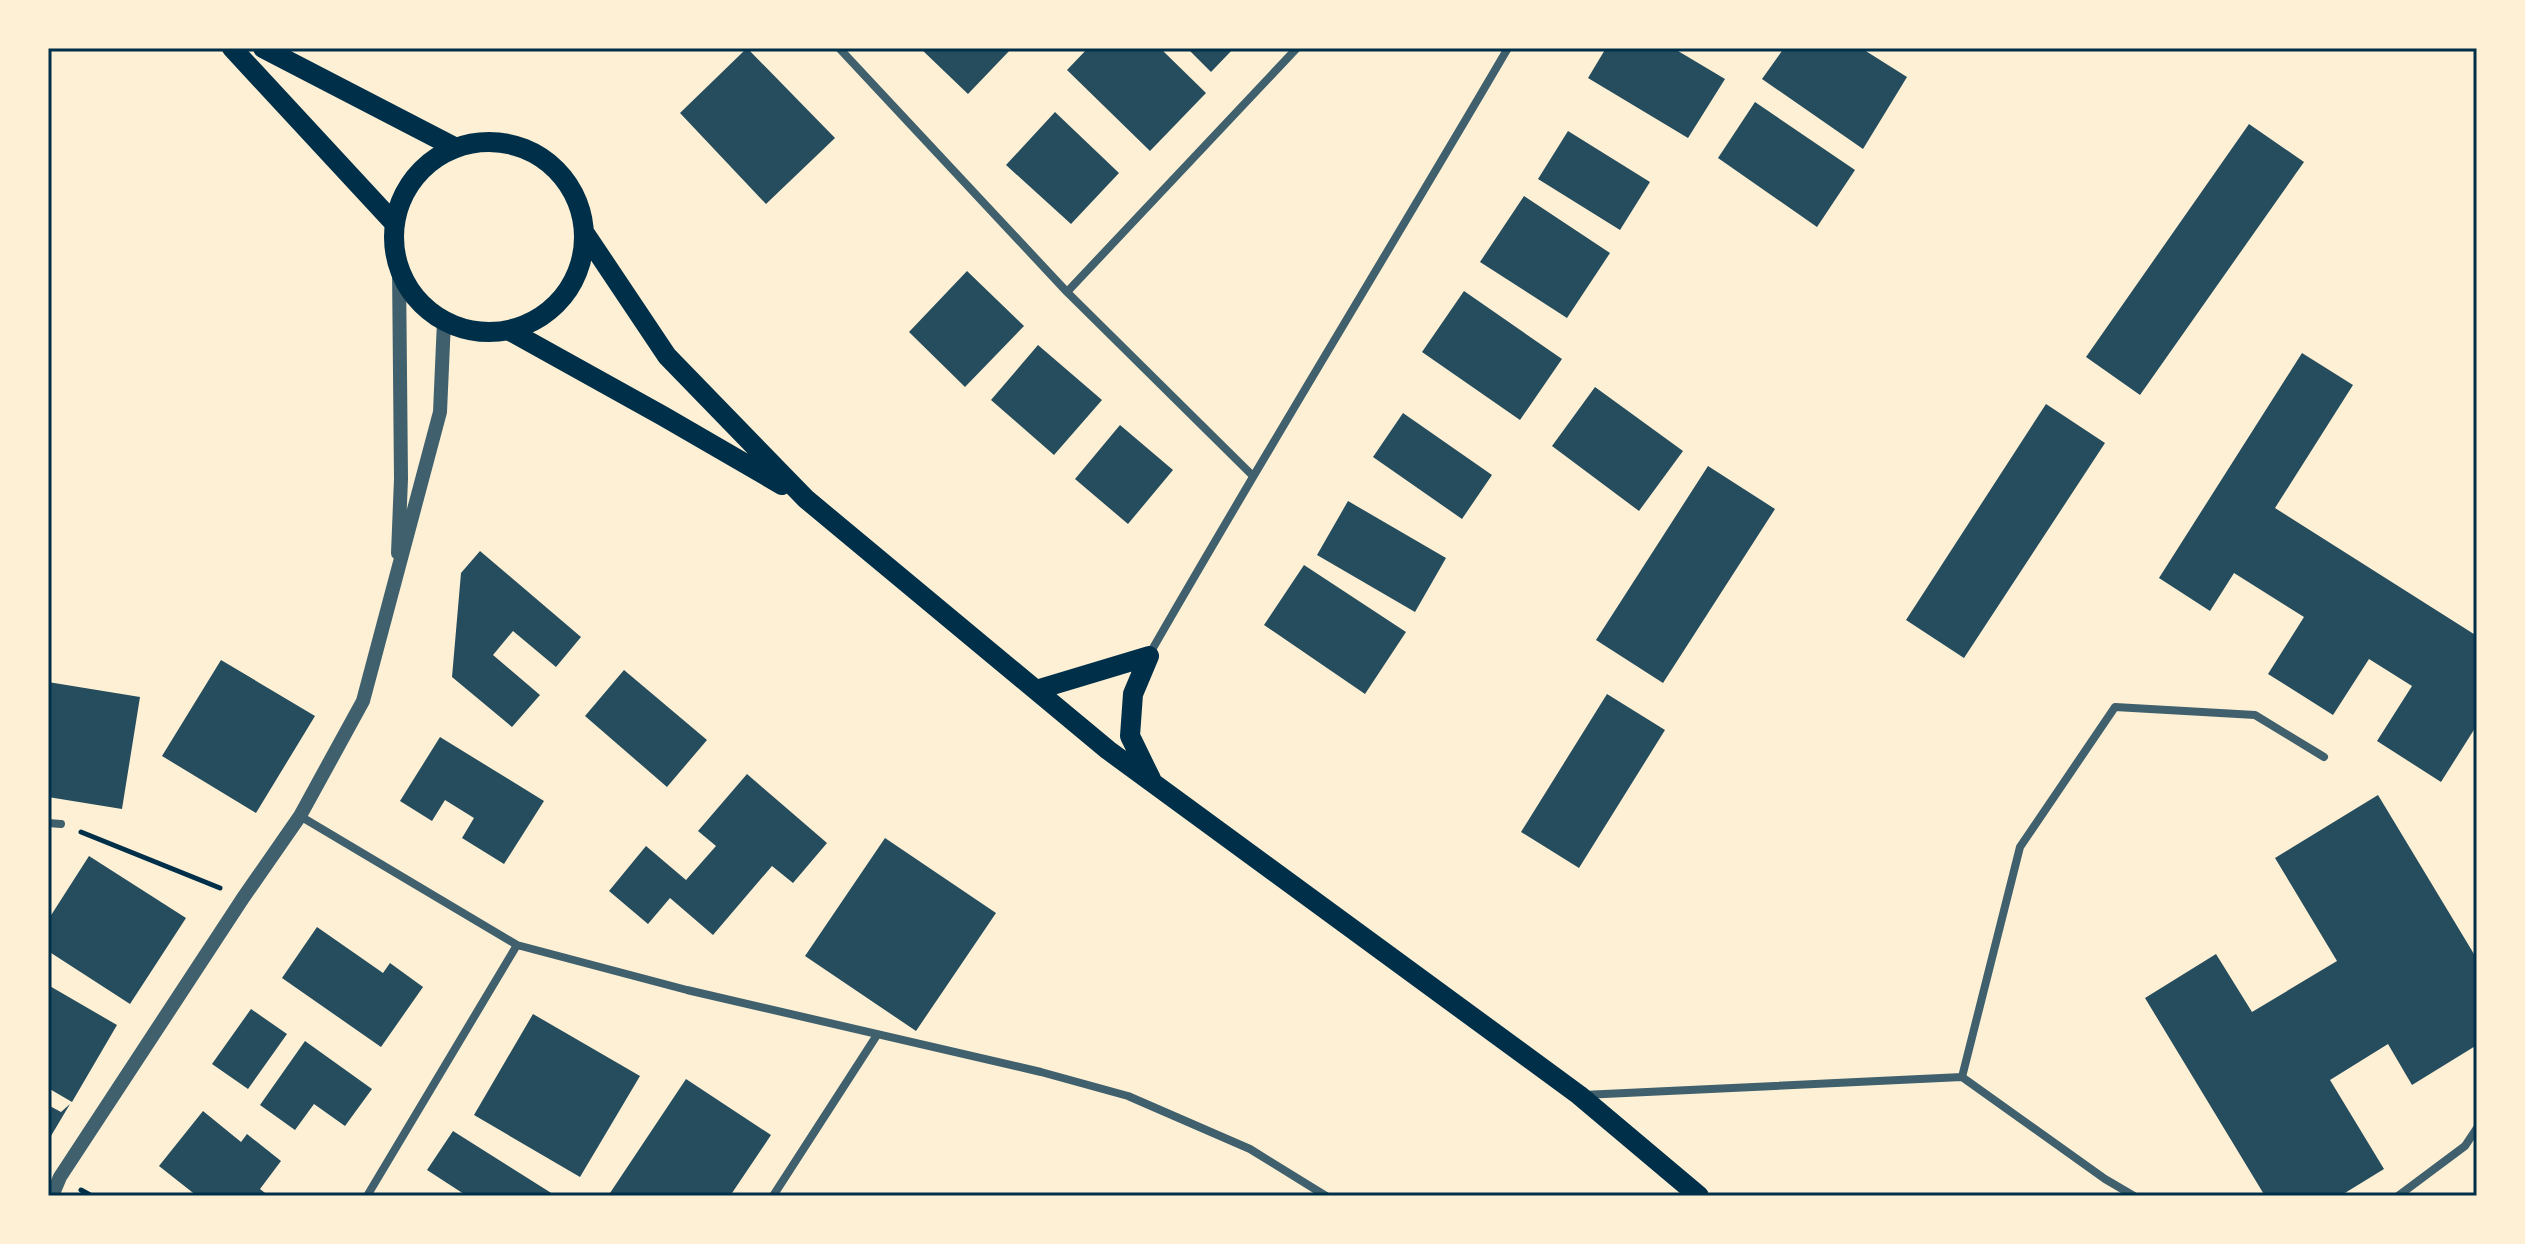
<svg xmlns="http://www.w3.org/2000/svg" width="2525" height="1244" viewBox="0 0 2525 1244" font-family="Literata,serif">
	<style>
		.building { fill: #264d5e }
		.lines { fill: none; stroke-linecap: round; stroke-linejoin: round }
		.path { stroke: #003049; stroke-width: 5 }
		.minor { stroke: #3f606c; stroke-width: 8 }
		.tertiary { stroke: #3f606c; stroke-width: 14 }
		.primary { stroke: #003049; stroke-width: 20 }
		.neatline { fill: none; stroke: #003049; stroke-width: 3 }
	</style>
	<rect width="100%" height="100%" fill="#fdf0d5"/>
	<!-- building -->
	<path class="building" d="M 747,48 L 835,138 L 766,204 L 680,113 Z
		M 920,48 L 1012,48 L 968,94 Z
		M 1088,48 L 1160,48 L 1206,93 L 1150,151 L 1067,70 Z
		M 1187,48 L 1234,48 L 1211,72 Z
		M 1606,48 L 1673,48 L 1725,79 L 1688,138 L 1588,78 Z
		M 1784,48 L 1861,48 L 1907,77 L 1863,149 L 1762,79 Z
		M 1755,102 L 1855,170 L 1817,227 L 1718,158 Z
		M 1055,112 L 1119,173 L 1071,224 L 1006,165 Z
		M 2249,124 L 2304,162 L 2140,395 L 2086,357 Z
		M 1568,131 L 1650,182 L 1620,230 L 1538,179 Z
		M 1524,196 L 1610,253 L 1567,318 L 1480,262 Z
		M 967,271 L 1024,326 L 965,387 L 909,332 Z
		M 1464,291 L 1562,359 L 1520,420 L 1422,352 Z
		M 1038,345 L 1102,400 L 1054,455 L 991,400 Z
		M 2302,353 L 2353,385 L 2275,508 L 2477,636 L 2477,725 L 2441,782 L 2377,741 L 2412,686 L 2369,659 L 2333,715 L 2268,674 L 2304,617 L 2234,573 L 2210,611 L 2159,578 Z
		M 1595,387 L 1683,451 L 1639,511 L 1552,446 Z
		M 2046,404 L 2105,443 L 1964,658 L 1906,620 Z
		M 1403,413 L 1492,475 L 1462,519 L 1373,457 Z
		M 1120,425 L 1173,470 L 1128,524 L 1075,479 Z
		M 1708,466 L 1775,509 L 1663,683 L 1596,640 Z
		M 1348,501 L 1446,558 L 1415,612 L 1317,555 Z
		M 480,551 L 581,637 L 556,667 L 513,631 L 493,655 L 540,695 L 512,727 L 452,677 L 461,573 Z
		M 1304,565 L 1406,632 L 1365,694 L 1264,625 Z
		M 221,660 L 315,716 L 256,813 L 162,756 Z
		M 624,670 L 707,740 L 667,787 L 585,716 Z
		M 48,682 L 140,697 L 122,809 L 48,797 Z
		M 1607,694 L 1665,730 L 1579,868 L 1521,832 Z
		M 440,737 L 544,801 L 504,864 L 462,838 L 474,818 L 445,800 L 432,821 L 400,801 Z
		M 747,774 L 827,843 L 793,883 L 772,866 L 713,935 L 670,898 L 648,924 L 609,891 L 646,846 L 686,880 L 716,846 L 698,831 Z
		M 2378,795 L 2477,959 L 2477,1045 L 2412,1085 L 2388,1044 L 2330,1080 L 2384,1169 L 2340,1196 L 2265,1196 L 2145,998 L 2216,954 L 2252,1012 L 2337,961 L 2275,858 Z
		M 885,838 L 996,913 L 916,1031 L 805,956 Z
		M 89,856 L 186,918 L 130,1004 L 48,951 L 48,920 Z
		M 317,927 L 383,973 L 390,963 L 423,987 L 381,1047 L 282,978 Z
		M 48,985 L 117,1025 L 72,1102 L 48,1088 Z
		M 251,1009 L 287,1034 L 248,1089 L 212,1064 Z
		M 533,1014 L 640,1076 L 580,1177 L 474,1115 Z
		M 305,1041 L 372,1089 L 345,1126 L 314,1104 L 295,1130 L 260,1105 Z
		M 686,1079 L 771,1135 L 730,1196 L 608,1196 Z
		M 70,1104 L 48,1141 L 48,1105 L 61,1112 Z
		M 203,1111 L 241,1142 L 247,1134 L 281,1161 L 260,1189 L 269,1196 L 197,1196 L 159,1166 Z
		M 453,1131 L 556,1196 L 467,1196 L 427,1170 Z"/>
	<g class="lines">
		<!-- path -->
		<path class="path" d="M 81,832 L 220,888
			M 81,1190 L 92,1196"/>
		<!-- minor -->
		<path class="minor" d="M 839,48 L 1067,292 L 1252,475
			M 1067,292 L 1297,48
			M 1149,655 C 1266,451 1389,251 1508,48
			M 300,816 L 517,945 L 687,990 L 1041,1072 L 1128,1096 L 1250,1149 L 1326,1196
			M 48,823 L 61,824
			M 1962,1077 L 2020,847 L 2115,707 L 2255,715 L 2324,757
			M 1583,1095 L 1962,1077 L 2105,1179 L 2134,1196
			M 367,1196 L 517,945
			M 773,1196 L 877,1035
			M 2398,1196 L 2465,1146 L 2477,1128"/>
		<!-- tertiary -->
		<path class="tertiary" d="M 398,553 L 401,479 L 399,267
			M 52,1196 L 60,1177 L 243,898 L 300,816 L 363,701 L 440,412 L 444,321"/>
		<!-- primary -->
		<path class="primary" d="M 232,48 L 395,224
			M 263,48 L 456,148
			M394 237a95 95 0 1 1 190 0a95 95 0 1 1-190 0Z
			M 584,232 L 667,356 L 806,499 L 1108,750 L 1579,1095 L 1699,1196
			M 510,331 L 663,416 L 782,485
			M 1149,656 L 1133,694 L 1130,736 L 1151,779
			M 1036,690 L 1149,656"/>
	</g>
	<!-- border -->
	<rect width="2525" height="1244" fill="none" stroke="#fdf0d5" stroke-width="100"/>
	<rect x="50" y="50" width="2425" height="1144" class="neatline"/>
</svg>
